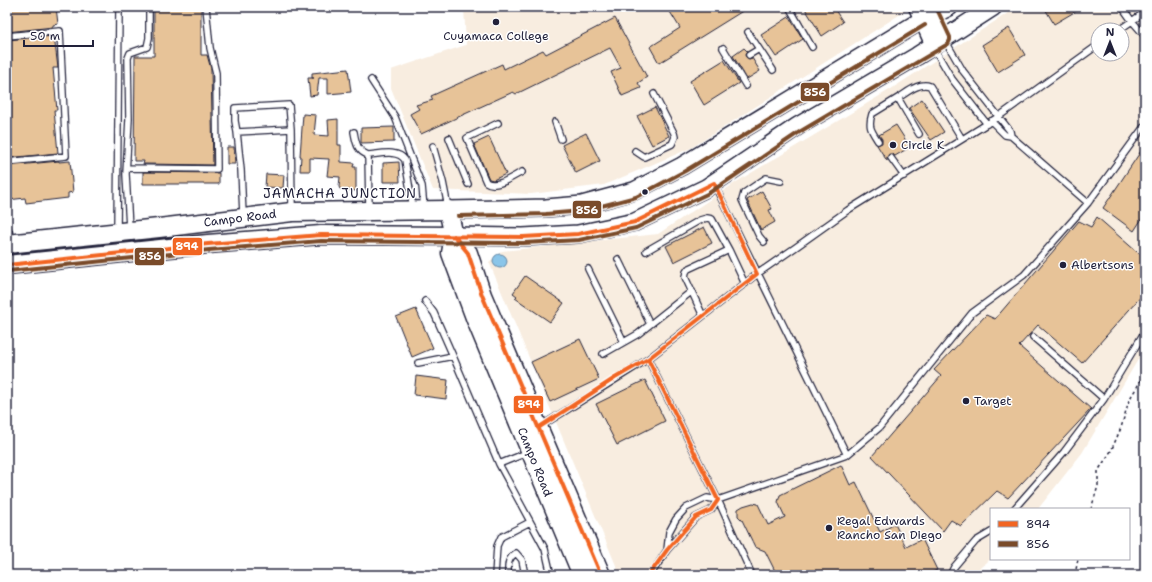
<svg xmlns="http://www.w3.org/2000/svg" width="1152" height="582" viewBox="0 0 1152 582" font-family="'Shantell Sans',sans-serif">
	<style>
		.built { fill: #f8ede0; fill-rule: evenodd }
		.water { fill: #8ac5e9; stroke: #6084a3 }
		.building { fill: #e7c398; stroke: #22223b }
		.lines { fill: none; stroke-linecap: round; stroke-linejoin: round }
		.service-casing { stroke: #22223b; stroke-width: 8 }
		.tertiary-casing { stroke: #22223b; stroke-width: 17 }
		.primary-casing { stroke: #22223b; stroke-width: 20 }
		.trunk-casing { stroke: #22223b; stroke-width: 21 }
		.path { stroke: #22223b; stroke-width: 1.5; stroke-dasharray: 3 3; stroke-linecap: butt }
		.service { stroke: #fff; stroke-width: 5.5 }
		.tertiary { stroke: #fff; stroke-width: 14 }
		.primary { stroke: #fff; stroke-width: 17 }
		.trunk { stroke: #fff; stroke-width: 18 }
		.bus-1-casing { stroke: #fff; stroke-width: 7 }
		.bus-2-casing { stroke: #fff; stroke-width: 7 }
		.bus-1 { stroke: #f26522; stroke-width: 4 }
		.bus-2 { stroke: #7a4b2a; stroke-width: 4 }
		.poi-dot { fill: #22223b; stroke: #fff; stroke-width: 1.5 }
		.labels { text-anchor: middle; stroke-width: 3; stroke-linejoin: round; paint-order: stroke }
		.poi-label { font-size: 12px; fill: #22223b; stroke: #fff; text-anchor: start }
		.street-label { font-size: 12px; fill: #22223b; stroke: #fff }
		.neighbourhood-label { font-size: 13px; letter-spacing: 1px; fill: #22223b; stroke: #fff }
		.line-badge { stroke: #fff; stroke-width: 1.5 }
		.badge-label { font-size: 11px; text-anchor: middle; font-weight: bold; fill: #fff }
	</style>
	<rect width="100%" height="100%" fill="#fff"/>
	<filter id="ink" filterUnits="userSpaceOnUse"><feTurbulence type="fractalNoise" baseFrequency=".025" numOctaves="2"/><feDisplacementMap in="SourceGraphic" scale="8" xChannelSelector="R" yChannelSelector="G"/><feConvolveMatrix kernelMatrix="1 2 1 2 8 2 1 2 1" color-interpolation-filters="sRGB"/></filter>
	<g filter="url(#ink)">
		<!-- built -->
		<path class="built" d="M 464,7 L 905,7 L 907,10 L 691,148 L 604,185 L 531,194 L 433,190 L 391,88 L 391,70 L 466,45 Z
			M 1017,7 L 1145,7 L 1145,348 L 1082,453 L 1038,509 L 991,509 L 991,559 L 971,575 L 620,575 L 489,262 L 502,251 L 658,234 L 741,179 L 891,89 ZM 1098,30 L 1122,30 L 1122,54 L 1098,54 Z"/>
		<!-- water -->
		<path class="water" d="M493 261a7 7 0 1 1 14 0a7 7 0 1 1-14 0Z"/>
		<!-- building -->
		<path class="building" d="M 7,7 L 56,7 L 58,24 L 53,25 L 53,27 L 7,32 Z
			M 154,7 L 201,7 L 201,55 L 207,55 L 211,69 L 213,165 L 143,164 L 144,161 L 134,161 L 135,56 L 154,56 Z
			M 667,7 L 749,7 L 659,63 L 650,47 L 680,28 Z
			M 804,7 L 833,7 L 843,22 L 822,36 Z
			M 1044,7 L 1083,7 L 1054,24 Z
			M 789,17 L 803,39 L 776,57 L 761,35 Z
			M 615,18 L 647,77 L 638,83 L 641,88 L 622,96 L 611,72 L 621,68 L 610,48 L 516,94 L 513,92 L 421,134 L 410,114 L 419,109 L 416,105 L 433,100 L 431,96 L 502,64 L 504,69 L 543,50 L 546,54 Z
			M 1009,28 L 1025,55 L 998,72 L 982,45 Z
			M 54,36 L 58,68 L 53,68 L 57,110 L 54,110 L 58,153 L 7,158 L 7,40 Z
			M 744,48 L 747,51 L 745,55 L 746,57 L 749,59 L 752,58 L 760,71 L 747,79 L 733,56 Z
			M 724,60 L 739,83 L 704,105 L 690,81 Z
			M 348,69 L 351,92 L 328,94 L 328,78 L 319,78 L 317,95 L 310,96 L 308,78 L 314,78 L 312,78 L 312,73 Z
			M 922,99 L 944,132 L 931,140 L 909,108 Z
			M 655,107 L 669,136 L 652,145 L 637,116 Z
			M 303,114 L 316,115 L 314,135 L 329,136 L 328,120 L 338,119 L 338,145 L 341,145 L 341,162 L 354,163 L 353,167 L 356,167 L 356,191 L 340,189 L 339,187 L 340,177 L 327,176 L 329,159 L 310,158 L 310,171 L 300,171 L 301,156 L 300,156 Z
			M 896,125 L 910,147 L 895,156 L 892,154 L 889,154 L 887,157 L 887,161 L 877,145 L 882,143 L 882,139 L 879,135 Z
			M 394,127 L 394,142 L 361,143 L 361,128 Z
			M 586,133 L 600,161 L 576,173 L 562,145 Z
			M 489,137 L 506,174 L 493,180 L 489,179 L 474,144 Z
			M 1145,145 L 1145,214 L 1134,231 L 1103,208 Z
			M 227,147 L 234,147 L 235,164 L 227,164 Z
			M 59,161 L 59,162 L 70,161 L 73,192 L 68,193 L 68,198 L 26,203 L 25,198 L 8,200 L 7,166 Z
			M 399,162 L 400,182 L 383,182 L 383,163 Z
			M 143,172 L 219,173 L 219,184 L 143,184 Z
			M 266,174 L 284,175 L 283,188 L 265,187 Z
			M 762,191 L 772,209 L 769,210 L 775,222 L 761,230 L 747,200 Z
			M 1097,217 L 1145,259 L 1145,292 L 1082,363 L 1038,325 L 1019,346 L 1091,409 L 1008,498 L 997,491 L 961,526 L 951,520 L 943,531 L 872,456 L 941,376 L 934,370 L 986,315 L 995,319 L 1079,221 L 1091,227 Z
			M 704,227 L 712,243 L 674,262 L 666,246 Z
			M 525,276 L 564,303 L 550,322 L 515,298 L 517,296 L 513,293 Z
			M 416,309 L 433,348 L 412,357 L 396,317 Z
			M 580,339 L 599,379 L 550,402 L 531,362 Z
			M 416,376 L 448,380 L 446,399 L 414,395 Z
			M 645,380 L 665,421 L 617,445 L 596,404 Z
			M 841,465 L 850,485 L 856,482 L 880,532 L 895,524 L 906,547 L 922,539 L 937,570 L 927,575 L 777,575 L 765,551 L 755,547 L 742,520 L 738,516 L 738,509 L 743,506 L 753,503 L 758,504 L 768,525 L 785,517 L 778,502 L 780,495 Z"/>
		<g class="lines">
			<defs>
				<path id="service" d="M 789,7 L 812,47
					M 1122,7 L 1132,21 L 1145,36
					M 1119,30 L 1145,12
					M 748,32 L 773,70
					M 7,36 L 60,31 L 66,156 L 7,162
					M 945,40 L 963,71 L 1010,131 L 1011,136
					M 723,48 L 746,86
					M 934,48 L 952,79 L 987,124
					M 749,55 L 759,49
					M 371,80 L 395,117 L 422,186 L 424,208
					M 991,121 L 1005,135 L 1011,136 L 1088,203 L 1145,125
					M 555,122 L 561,139
					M 498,123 L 467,138 L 486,182 C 496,189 512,177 522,172
					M 237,132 L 235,121 L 235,108 L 289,105 L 291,129
					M 354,132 C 356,143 357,151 368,155
					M 919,134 L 898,98 C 908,92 919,82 930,86 L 962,139
					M 449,138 L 468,184
					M 878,141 C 871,130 868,127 872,114 L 898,98
					M 433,146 L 443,182 L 448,207
					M 635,151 L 644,157 L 672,144 L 675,137 L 674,133 L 654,94
					M 891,158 L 904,176
					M 127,168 L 217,169 L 216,73 L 210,48 L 206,7
					M 714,184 L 847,455
					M 369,208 L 368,155 C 380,154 398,149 405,160 L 413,208
					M 243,215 L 241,170 L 237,132 L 291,129 L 292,209
					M 7,227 L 9,231 L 11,241
					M 129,228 L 126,174 L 129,119 L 128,58 L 130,53 L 147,47 L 149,38 L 149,7
					M 117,231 L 119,7
					M 764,242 L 759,236 L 742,200 L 744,193 L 766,178 L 781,181
					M 646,251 L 700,220 L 707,218 L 712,219 L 729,250
					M 618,259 L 650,324
					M 588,269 L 624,342
					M 425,301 L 434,313 L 453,356
					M 703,316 L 685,277 L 686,272 L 688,269 L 729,250 L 745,284
					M 1033,337 L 1104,399
					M 603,354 L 638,334 L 692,291
					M 648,359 L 718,500 L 752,575
					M 418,363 L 453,356 L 499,464
					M 541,426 L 648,359 L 757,274 L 796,247 L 848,210 L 998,117 L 1098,45
					M 529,452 L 499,464 L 545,549 L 551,575
					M 1014,509 L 1064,452 L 1104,399 L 1145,331
					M 667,550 L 669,532 L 676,519 L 686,508 L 707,498 L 718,500 L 847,455 L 879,428 L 972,313 L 1024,275 L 1088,203
					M 495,575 L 497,546 L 501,537 L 530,522
					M 508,575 C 508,565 507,559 516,553 L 522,560 L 525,575
					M 649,575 L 653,571 L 667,550 L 696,517 L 711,510 L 718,500
					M 950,575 L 954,567 L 976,541 L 991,532"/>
				<path id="tertiary" d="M 916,7 L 933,46
					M 929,7 L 944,39"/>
				<path id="primary" d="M 448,210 L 546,208 L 582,205 L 634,191 L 682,166 L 922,20 L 949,7
					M 454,236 L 523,237 L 578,234 L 635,222 L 706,188 L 798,126 L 917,56 L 993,7"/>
				<path id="trunk" d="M 7,244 L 159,228 L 292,212 L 448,210 L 454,236 L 451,253 L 476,320 L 582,575
					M 7,265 L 208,244 L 321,235 L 454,236 L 468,253 L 482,295 L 601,575"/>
			</defs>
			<!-- service casing -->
			<use href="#service" class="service-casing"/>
			<!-- tertiary casing -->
			<use href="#tertiary" class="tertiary-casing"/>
			<!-- primary casing -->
			<use href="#primary" class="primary-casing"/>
			<!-- trunk casing -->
			<use href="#trunk" class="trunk-casing"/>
			<!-- path -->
			<path class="path" d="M 1091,509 L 1098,486 L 1098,471 L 1111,451 L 1121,428 L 1129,400 L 1145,374
				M 1075,575 L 1078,559"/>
			<!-- service -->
			<use href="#service" class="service"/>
			<!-- tertiary -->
			<use href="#tertiary" class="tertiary"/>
			<!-- primary -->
			<use href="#primary" class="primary"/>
			<!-- trunk -->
			<use href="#trunk" class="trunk"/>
			<defs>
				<path id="bus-1" d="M 454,236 L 468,253 L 482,295 L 601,575
					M 7,265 L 208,244 L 321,235 L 523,237 L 578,234 L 635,222 L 714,183 L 757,274 L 648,359 L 615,378 L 538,428
					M 648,359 L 718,500 L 711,510 L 696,517 L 667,550 L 649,575"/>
				<path id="bus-2" d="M 458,216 L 546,214 L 582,211 L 636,197 L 685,171 L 925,25
					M 8,271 L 209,250 L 321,241 L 523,243 L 579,240 L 636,228 L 709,193 L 801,131 L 948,44 L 950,40 L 950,37 L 936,7"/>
			</defs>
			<!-- bus-1 casing -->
			<use href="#bus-1" class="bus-1-casing"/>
			<!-- bus-2 casing -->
			<use href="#bus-2" class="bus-2-casing"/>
			<!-- bus-1 -->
			<use href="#bus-1" class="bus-1"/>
			<!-- bus-2 -->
			<use href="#bus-2" class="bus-2"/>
		</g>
	</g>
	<!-- markers -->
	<g class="poi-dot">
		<circle cx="496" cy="22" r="4"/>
		<circle cx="893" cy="145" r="4"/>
		<circle cx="645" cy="192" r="3.5"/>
		<circle cx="1063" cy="265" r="4"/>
		<circle cx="966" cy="401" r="4"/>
		<circle cx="829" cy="528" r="4"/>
	</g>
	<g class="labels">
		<!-- poi labels -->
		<g class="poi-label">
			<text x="496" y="40" text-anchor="middle">Cuyamaca College</text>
			<text x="901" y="149">Circle K</text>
			<text x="1071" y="269">Albertsons</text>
			<text x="974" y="405">Target</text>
			<text x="837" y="525">Regal Edwards<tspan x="837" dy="14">Rancho San Diego</tspan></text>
		</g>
		<!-- street labels -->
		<g class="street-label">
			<text transform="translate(240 218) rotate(-7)" y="4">Campo Road</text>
			<text transform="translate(535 462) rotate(68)" y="4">Campo Road</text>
		</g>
		<!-- neighbourhood labels -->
		<g class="neighbourhood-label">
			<text x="340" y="198">JAMACHA JUNCTION</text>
		</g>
	</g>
	<g class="line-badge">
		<rect x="800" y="82" width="30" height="20" rx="4" fill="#7a4b2a"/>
		<rect x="572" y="200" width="30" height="19" rx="4" fill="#7a4b2a"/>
		<rect x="172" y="237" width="31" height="19" rx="4" fill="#f26522"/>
		<rect x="134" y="247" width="31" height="19" rx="4" fill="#7a4b2a"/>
		<rect x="513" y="395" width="31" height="19" rx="4" fill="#f26522"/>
	</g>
	<g class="badge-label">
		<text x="815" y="96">856</text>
		<text x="587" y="214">856</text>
		<text x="187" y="250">894</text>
		<text x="150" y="260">856</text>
		<text x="529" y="408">894</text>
	</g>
	<!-- margin -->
	<rect width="1152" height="582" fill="none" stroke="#fff" stroke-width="24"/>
	<rect x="12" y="12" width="1128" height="558" fill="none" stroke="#22223b" stroke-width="1.5" filter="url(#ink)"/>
	<!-- legend -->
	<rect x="990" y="508" width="140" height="52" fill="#ffffff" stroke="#a7a7b1"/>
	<rect x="998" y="521" width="20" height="6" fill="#f26522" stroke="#a7a7b1"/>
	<text x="1026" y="528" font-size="12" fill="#22223b">894</text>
	<rect x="998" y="541" width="20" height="6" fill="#7a4b2a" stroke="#a7a7b1"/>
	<text x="1026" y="548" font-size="12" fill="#22223b">856</text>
	<!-- north arrow -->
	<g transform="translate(1110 42)"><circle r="19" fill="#ffffff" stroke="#a7a7b1"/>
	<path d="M0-3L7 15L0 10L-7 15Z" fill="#22223b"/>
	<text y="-6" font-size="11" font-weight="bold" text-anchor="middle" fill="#22223b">N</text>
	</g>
	<!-- scale -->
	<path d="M24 40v6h69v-6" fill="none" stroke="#22223b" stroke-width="2"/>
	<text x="30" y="40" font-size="12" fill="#22223b" stroke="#ffffff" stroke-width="3" paint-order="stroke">50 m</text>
</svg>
